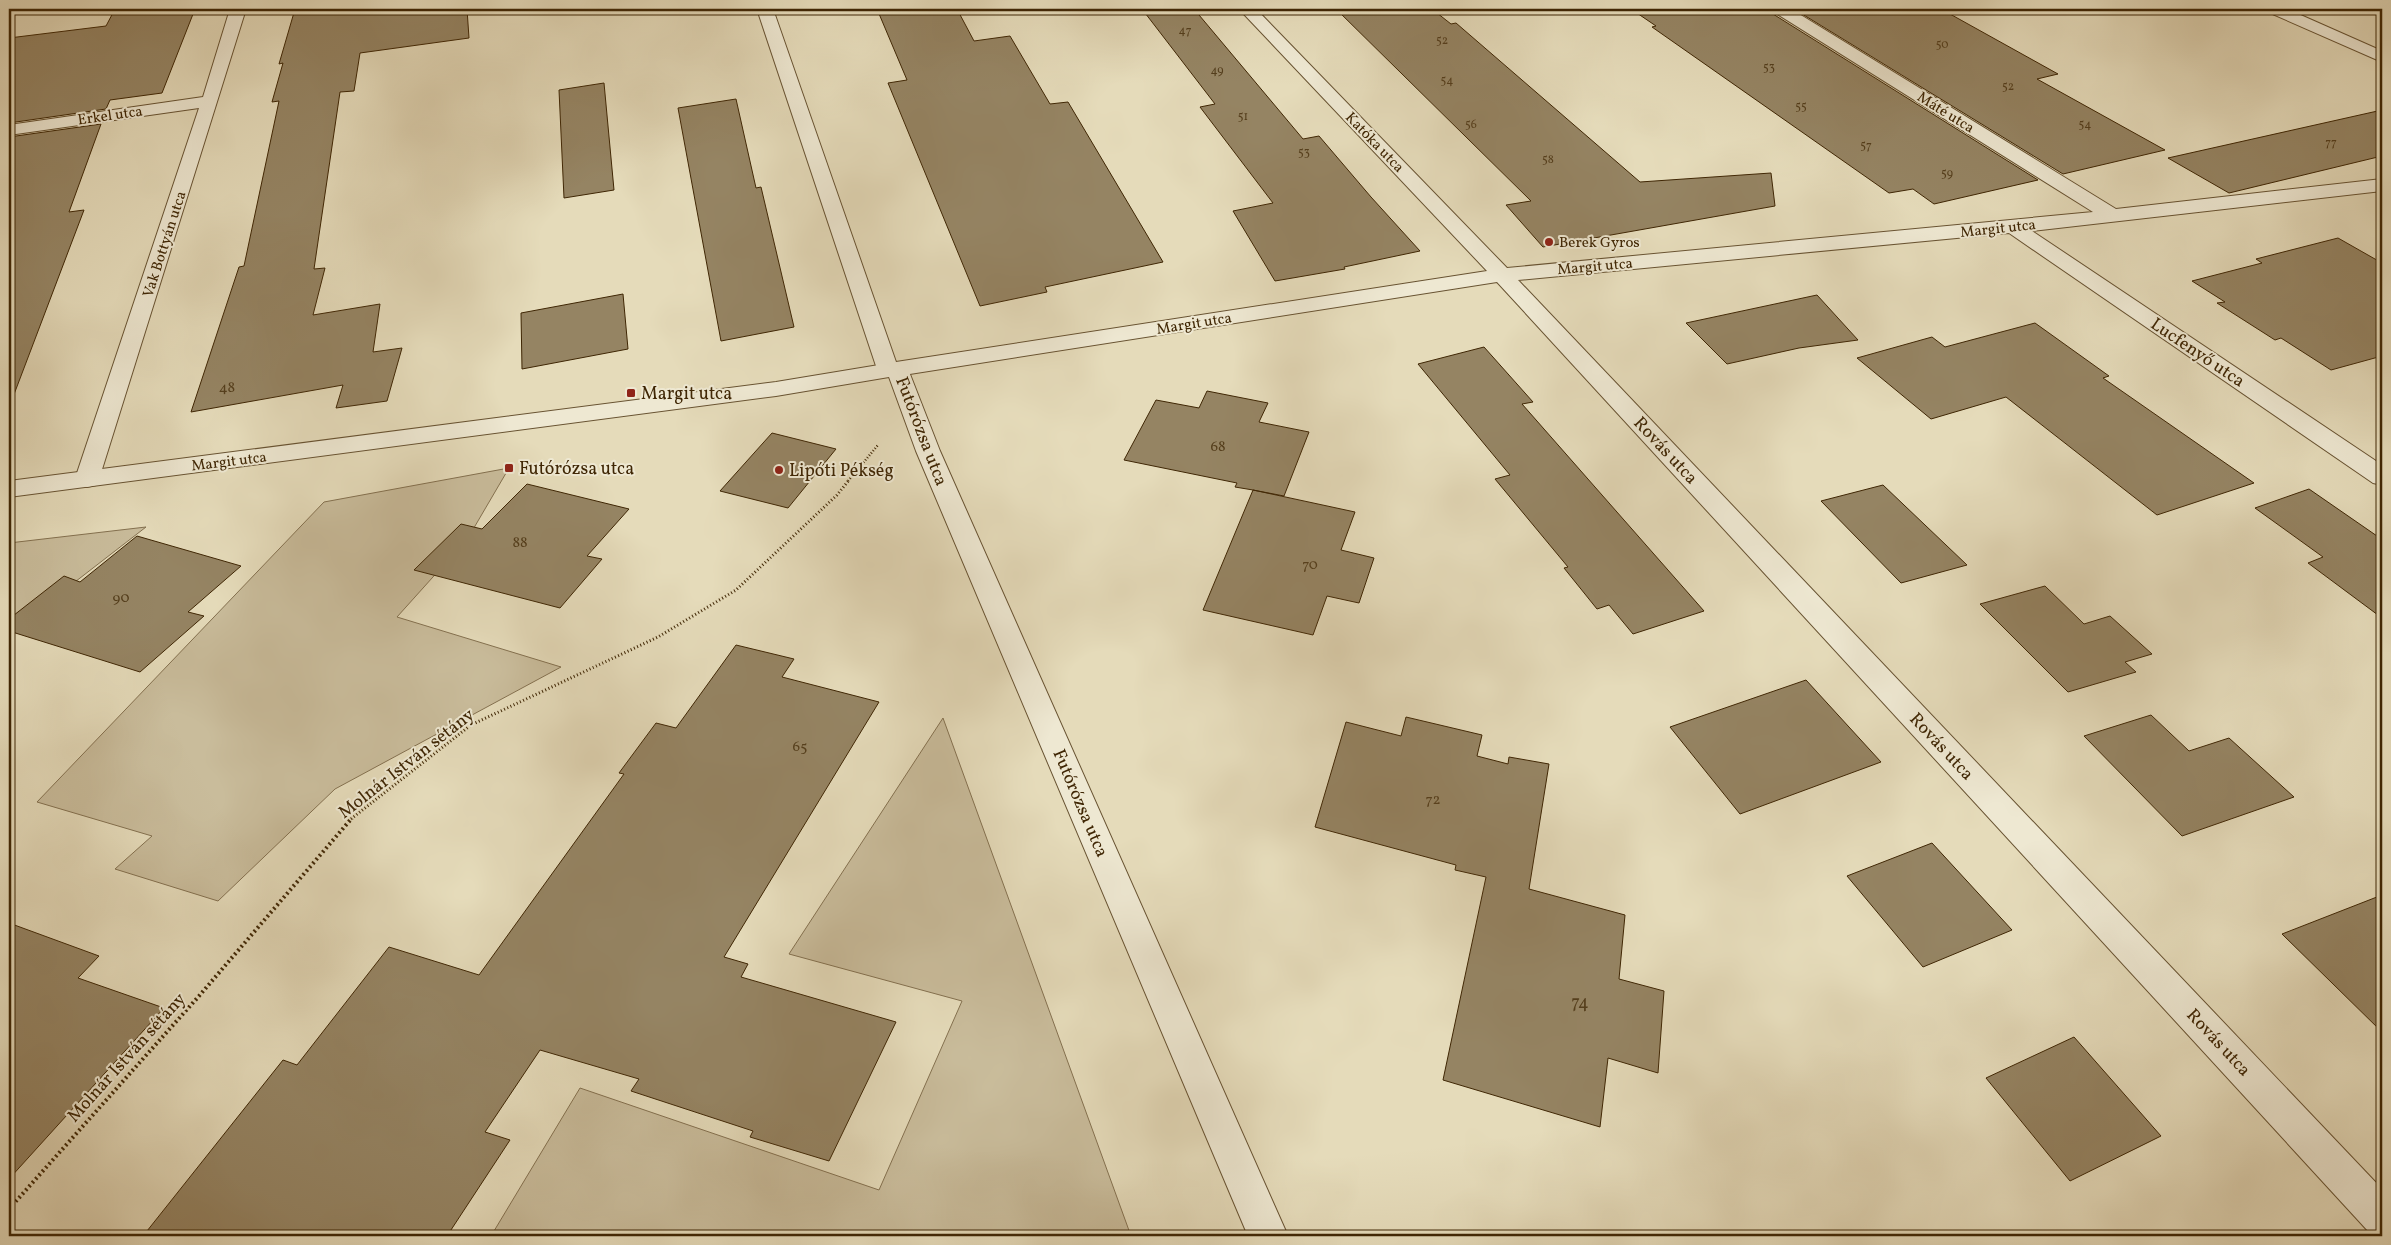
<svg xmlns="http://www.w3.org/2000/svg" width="2391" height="1245" viewBox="0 0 2391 1245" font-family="Vollkorn,serif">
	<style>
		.green { fill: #c9bc9b; stroke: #847150 }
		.building { fill: #958463; stroke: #3f2604 }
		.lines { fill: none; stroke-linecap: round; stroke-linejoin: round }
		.minor-casing { stroke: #685332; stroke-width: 2 }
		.tertiary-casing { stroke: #685332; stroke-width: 2 }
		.path-far2 { stroke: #3f2604; stroke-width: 2.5; stroke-dasharray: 1 2; stroke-linecap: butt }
		.path-far1 { stroke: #3f2604; stroke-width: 3; stroke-dasharray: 1 2.5; stroke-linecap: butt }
		.path { stroke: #3f2604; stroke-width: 4; stroke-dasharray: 2 3; stroke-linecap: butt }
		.minor { fill: #eee8d2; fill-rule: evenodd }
		.tertiary { fill: #eee8d2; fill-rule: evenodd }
		.poi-dot { fill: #8f2418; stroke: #eee8d2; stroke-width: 2 }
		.labels { text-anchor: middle; stroke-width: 4; stroke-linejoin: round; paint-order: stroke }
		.far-number-label { font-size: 12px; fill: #543e1c }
		.far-street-label { font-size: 15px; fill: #3f2604; stroke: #eee8d2 }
		.far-poi-label { font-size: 15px; fill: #3f2604; stroke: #eee8d2; text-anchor: start }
		.number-label { font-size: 15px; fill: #543e1c }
		.street-label { font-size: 18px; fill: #3f2604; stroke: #eee8d2 }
		.poi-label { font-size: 18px; fill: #3f2604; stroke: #eee8d2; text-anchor: start }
		.near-number-label { font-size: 18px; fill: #543e1c }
	</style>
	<rect width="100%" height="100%" fill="#e5dbba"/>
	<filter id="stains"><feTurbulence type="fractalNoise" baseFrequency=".004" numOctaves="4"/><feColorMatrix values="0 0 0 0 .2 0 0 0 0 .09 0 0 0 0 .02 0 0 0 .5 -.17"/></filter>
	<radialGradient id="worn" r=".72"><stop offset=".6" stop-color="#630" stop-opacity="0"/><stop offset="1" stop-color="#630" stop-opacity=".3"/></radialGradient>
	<!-- green -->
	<path class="green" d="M 509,468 L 468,538 L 397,617 L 561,667 L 335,789 L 218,901 L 115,869 L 152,836 L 37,802 L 324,502 Z
		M 146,527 L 9,633 L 9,543 Z
		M 943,718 L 1131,1236 L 491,1236 L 580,1088 L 879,1190 L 962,1001 L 789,954 Z"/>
	<!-- building -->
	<path class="building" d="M 115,9 L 195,9 L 162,93 L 110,100 L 106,109 L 9,123 L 9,38 L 106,26 Z
		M 295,9 L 467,9 L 469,38 L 360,53 L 354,91 L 340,92 L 314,269 L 325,268 L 313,315 L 380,304 L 373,352 L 402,348 L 387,401 L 336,408 L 343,385 L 191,412 L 239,267 L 244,266 L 279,101 L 272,102 L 283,63 L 279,64 Z
		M 877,9 L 957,9 L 974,41 L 1010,36 L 1050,104 L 1068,102 L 1163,262 L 1045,287 L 1047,292 L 980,306 L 888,83 L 907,80 Z
		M 1142,9 L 1194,9 L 1303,139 L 1319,136 L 1371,197 L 1420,251 L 1344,267 L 1345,269 L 1275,281 L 1233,211 L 1273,203 L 1200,107 L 1215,104 Z
		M 1336,9 L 1432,9 L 1451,24 L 1456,23 L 1640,182 L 1771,173 L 1775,206 L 1543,247 L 1506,205 L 1531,201 Z
		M 1631,9 L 1770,9 L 1773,14 L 2038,180 L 1934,204 L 1913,189 L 1889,193 L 1652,27 L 1656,26 Z
		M 1794,9 L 1941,9 L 2058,74 L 2037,79 L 2165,150 L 2063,174 Z
		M 604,83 L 614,190 L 564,198 L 559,90 Z
		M 736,99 L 756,188 L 761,187 L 794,327 L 721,341 L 678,108 Z
		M 2382,110 L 2382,156 L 2229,193 L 2168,158 Z
		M 101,124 L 69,212 L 84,210 L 13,397 L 9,396 L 9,137 Z
		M 2338,238 L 2382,263 L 2382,356 L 2331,370 L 2281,338 L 2275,340 L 2217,303 L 2225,302 L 2192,281 L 2262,263 L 2256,259 Z
		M 623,294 L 628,349 L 522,369 L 521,313 Z
		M 1817,295 L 1858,340 L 1799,348 L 1727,364 L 1686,323 Z
		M 2035,323 L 2109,376 L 2103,378 L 2254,483 L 2157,515 L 2006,397 L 1931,419 L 1857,358 L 1932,337 L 1945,347 Z
		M 1484,347 L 1533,402 L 1522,404 L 1704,611 L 1633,634 L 1609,605 L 1597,609 L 1564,568 L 1568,567 L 1495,479 L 1510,475 L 1418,364 Z
		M 1207,391 L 1268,403 L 1259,422 L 1309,432 L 1284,496 L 1253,490 L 1355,512 L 1341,550 L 1374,558 L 1359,603 L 1327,596 L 1313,635 L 1203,610 L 1253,490 L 1235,487 L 1237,483 L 1124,460 L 1156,400 L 1199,408 Z
		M 772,433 L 836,449 L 788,508 L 720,491 Z
		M 527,484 L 629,509 L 587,556 L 602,559 L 560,608 L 414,570 L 461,524 L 482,529 Z
		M 1883,485 L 1967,565 L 1901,583 L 1821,501 Z
		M 2309,489 L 2377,536 L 2382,534 L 2382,618 L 2308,563 L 2323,557 L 2255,508 Z
		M 137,536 L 241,566 L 188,612 L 204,616 L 140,672 L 9,631 L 9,619 L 64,576 L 80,582 Z
		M 2045,586 L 2084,624 L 2110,616 L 2152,654 L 2125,662 L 2136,672 L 2068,692 L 1980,604 Z
		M 736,645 L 794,659 L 782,677 L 879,702 L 724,957 L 748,964 L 741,977 L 896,1022 L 829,1161 L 750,1137 L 753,1131 L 631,1091 L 639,1079 L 540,1050 L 485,1132 L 510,1140 L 447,1236 L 143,1236 L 283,1060 L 297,1065 L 389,947 L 479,975 L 624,774 L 619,773 L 656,723 L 676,728 Z
		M 1806,680 L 1881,762 L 1740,814 L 1670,727 Z
		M 2151,715 L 2189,751 L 2229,738 L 2294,797 L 2182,836 L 2084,736 Z
		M 1406,717 L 1482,735 L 1477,756 L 1508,764 L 1509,757 L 1549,764 L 1529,889 L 1625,915 L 1619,979 L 1664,991 L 1658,1073 L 1608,1058 L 1600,1127 L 1443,1080 L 1486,877 L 1455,870 L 1456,865 L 1315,827 L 1346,722 L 1401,736 Z
		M 1932,843 L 2012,930 L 1923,967 L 1847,876 Z
		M 2382,895 L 2382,1032 L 2282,934 Z
		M 9,923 L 99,956 L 78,978 L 164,1008 L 9,1179 Z
		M 2074,1037 L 2161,1136 L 2070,1181 L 1986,1078 Z"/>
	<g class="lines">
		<defs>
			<path id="minor" d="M 230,9 L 246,9 L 99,479 L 96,485 L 87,487 L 78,485 L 75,479 L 199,108 L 9,135 L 9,125 L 203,97 Z
				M 757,9 L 773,9 L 896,362 L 1487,271 L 1239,9 L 1256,9 L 1507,268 L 2093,212 L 1774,12 L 1772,9 L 1791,9 L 2116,209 L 2382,179 L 2382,191 L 2032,231 L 2382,465 L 2382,485 L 2373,483 L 2009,233 L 1518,280 L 2382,1189 L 2382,1236 L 2368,1231 L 1497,282 L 897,376 L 879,375 Z
				M 2266,9 L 2287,9 L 2382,51 L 2382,62 L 2268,12 Z"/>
			<path id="tertiary" d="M 897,362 L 905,364 L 908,369 L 940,451 L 1288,1236 L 1248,1236 L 916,451 L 889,377 L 776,396 L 9,497 L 9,481 L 776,382 Z"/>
		</defs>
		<!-- minor casing -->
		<use href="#minor" class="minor-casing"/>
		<!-- tertiary casing -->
		<use href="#tertiary" class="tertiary-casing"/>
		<!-- path-far2 -->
		<path class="path-far2" d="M 848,481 L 878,445"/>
		<!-- path-far1 -->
		<path class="path-far1" d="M 351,819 L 471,725 L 658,637 L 736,590 L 837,495 L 849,480"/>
		<!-- path -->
		<path class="path" d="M 9,1209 L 199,996 L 352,818"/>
		<!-- minor -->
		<use href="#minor" class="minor"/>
		<!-- tertiary -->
		<use href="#tertiary" class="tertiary"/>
	</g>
	<!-- markers -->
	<g class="poi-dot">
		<circle cx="1549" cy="242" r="5"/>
		<rect x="626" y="388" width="10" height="10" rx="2.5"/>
		<rect x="504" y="463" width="10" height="10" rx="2.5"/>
		<circle cx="779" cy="470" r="5"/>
	</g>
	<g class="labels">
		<!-- far-number labels -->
		<g class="far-number-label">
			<text x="1185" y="34">47</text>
			<text x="1442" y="44">52</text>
			<text x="1942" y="48">50</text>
			<text x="1769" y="71">53</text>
			<text x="1217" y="74">49</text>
			<text x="1447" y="84">54</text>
			<text x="2008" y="90">52</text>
			<text x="1801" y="110">55</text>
			<text x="1243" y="120">51</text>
			<text x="1471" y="128">56</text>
			<text x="2085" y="128">54</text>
			<text x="2331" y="146">77</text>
			<text x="1866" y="149">57</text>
			<text x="1304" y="156">53</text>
			<text x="1548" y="163">58</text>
			<text x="1947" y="177">59</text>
		</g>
		<!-- far-street labels -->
		<g class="far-street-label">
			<text transform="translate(1946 112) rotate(32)" y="5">Máté utca</text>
			<text transform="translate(110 115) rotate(-8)" y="5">Erkel utca</text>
			<text transform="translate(1375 142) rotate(46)" y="5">Katóka utca</text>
			<text transform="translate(1998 228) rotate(-6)" y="5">Margit utca</text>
			<text transform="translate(164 244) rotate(-72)" y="5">Vak Bottyán utca</text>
			<text transform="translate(1595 266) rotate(-5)" y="5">Margit utca</text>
			<text transform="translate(1194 323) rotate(-9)" y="5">Margit utca</text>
			<text transform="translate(229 461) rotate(-7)" y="5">Margit utca</text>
		</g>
		<!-- far-poi labels -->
		<g class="far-poi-label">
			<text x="1559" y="247">Berek Gyros</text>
		</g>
		<!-- number labels -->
		<g class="number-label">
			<text x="227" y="392">48</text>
			<text x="1218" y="451">68</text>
			<text x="520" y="547">88</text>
			<text x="1310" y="569">70</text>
			<text x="121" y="602">90</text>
			<text x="800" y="751">65</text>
			<text x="1433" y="804">72</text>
		</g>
		<!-- street labels -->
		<g class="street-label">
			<text transform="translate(2198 352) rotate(34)" y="6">Lucfenyő utca</text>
			<text transform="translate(922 431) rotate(69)" y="6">Futórózsa utca</text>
			<text transform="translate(1666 450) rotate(47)" y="6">Rovás utca</text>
			<text transform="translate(1942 746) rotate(47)" y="6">Rovás utca</text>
			<text transform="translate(406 763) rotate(-38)" y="6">Molnár István sétány</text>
			<text transform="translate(1081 803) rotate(67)" y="6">Futórózsa utca</text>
			<text transform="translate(2219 1042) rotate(47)" y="6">Rovás utca</text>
			<text transform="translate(126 1057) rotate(-48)" y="6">Molnár István sétány</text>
		</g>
		<!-- poi labels -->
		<g class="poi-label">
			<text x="641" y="399">Margit utca</text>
			<text x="519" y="474">Futórózsa utca</text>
			<text x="789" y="476">Lipóti Pékség</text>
		</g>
		<!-- near-number labels -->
		<g class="near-number-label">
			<text x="1580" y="1008">74</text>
		</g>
	</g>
	<!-- margin -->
	<rect width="2391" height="1245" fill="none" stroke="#e5dbba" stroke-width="30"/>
	<rect x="10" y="10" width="2371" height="1225" fill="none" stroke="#3f2604" stroke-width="2.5"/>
	<rect x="15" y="15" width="2361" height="1215" fill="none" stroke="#3f2604"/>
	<rect width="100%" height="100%" filter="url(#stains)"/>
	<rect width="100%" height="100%" fill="url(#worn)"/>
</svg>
